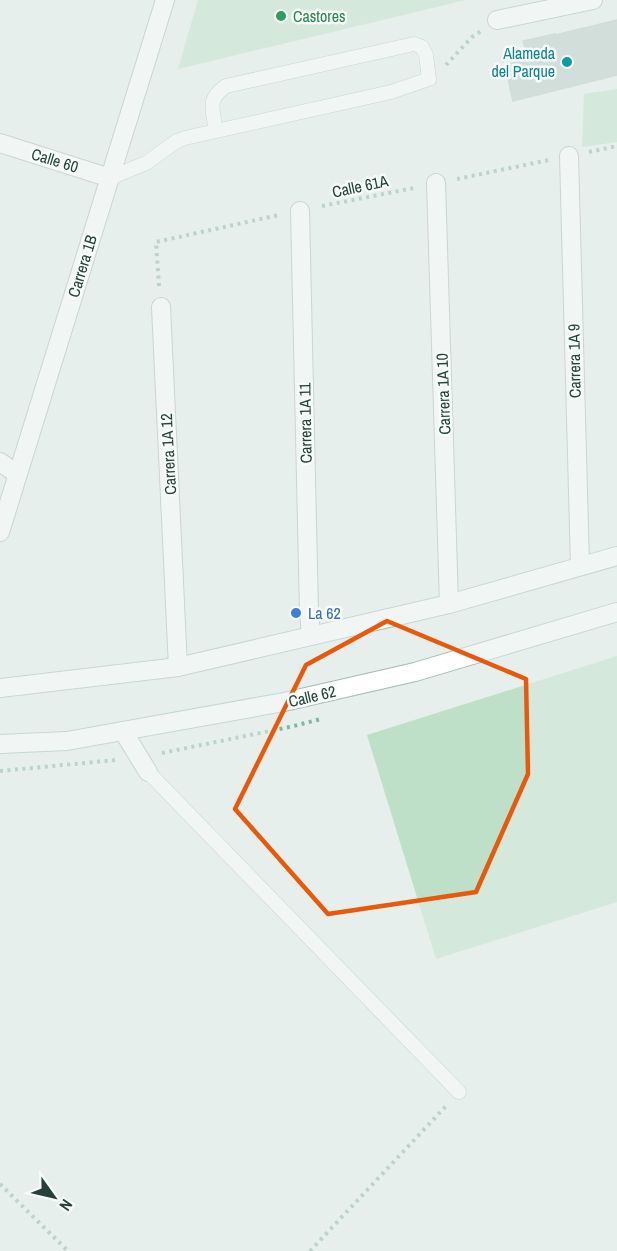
<svg xmlns="http://www.w3.org/2000/svg" width="617" height="1251" viewBox="0 0 617 1251" font-family="'Archivo Narrow',sans-serif">
	<style>
		.green { fill: #bfe0c8 }
		.building { fill: #bbcac4; stroke: #b8c9c2; stroke-width: 1.5 }
		.lines { fill: none; stroke-linecap: round; stroke-linejoin: round }
		.lane-casing { stroke: #a8b8b2; stroke-width: 15 }
		.street-casing { stroke: #a8b8b2; stroke-width: 20 }
		.secondary-casing { stroke: #a4bbb3; stroke-width: 20 }
		.path { stroke: #86b3a5; stroke-width: 4; stroke-dasharray: 3 4.5; stroke-linecap: butt }
		.lane { stroke: #fff; stroke-width: 14 }
		.street { stroke: #fff; stroke-width: 18 }
		.secondary { stroke: #fff; stroke-width: 18 }
		.marked { fill: none; stroke: #e8590c; stroke-width: 4.5; stroke-linejoin: round }
		.leisure-dot { fill: #2e9e5b; stroke: #f7fbf9; stroke-width: 2 }
		.culture-dot { fill: #0f9aa8; stroke: #f7fbf9; stroke-width: 2 }
		.shop-dot { fill: #3f7fe0; stroke: #f7fbf9; stroke-width: 2 }
		.labels { text-anchor: middle; stroke-width: 5; stroke-linejoin: round; paint-order: stroke }
		.leisure-label { font-size: 16px; fill: #27864d; stroke: #f7fbf9; text-anchor: start }
		.culture-label { font-size: 16px; fill: #0d838f; stroke: #f7fbf9; text-anchor: end }
		.street-label { font-size: 16px; fill: #24423a; stroke: #f7fbf9 }
		.shop-label { font-size: 16px; fill: #366cbe; stroke: #f7fbf9; text-anchor: start }
	</style>
	<rect width="100%" height="100%" fill="#e6efeb"/>
	<!-- green -->
	<path class="green" d="M 198,0 L 466,0 L 178,69 Z
		M 617,89 L 617,142 L 582,147 L 584,94 Z
		M 617,656 L 617,902 L 436,959 L 367,735 Z"/>
	<!-- building -->
	<path class="building" d="M 617,20 L 617,75 L 513,101 L 505,65 L 528,59 L 523,41 L 555,34 L 555,35 Z"/>
	<g class="lines">
		<defs>
			<path id="lane" d="M 110,178 L 146,163 L 177,141 L 185,138 L 391,92 L 429,79 L 426,55 L 422,47 L 414,44 L 226,86 C 206,100 213,109 216,131
				M 148,772 L 459,1092"/>
			<path id="street" d="M 497,20 L 593,0
				M 0,143 L 110,178
				M 569,156 L 580,566
				M 436,183 L 449,604
				M 300,211 L 309,612 L 311,635
				M 161,307 L 178,667
				M 0,462 L 17,474
				M 0,532 L 165,0
				M 123,731 L 148,772"/>
			<path id="secondary" d="M 0,688 L 178,667 L 449,604 L 617,556
				M 0,744 L 67,741 L 284,702 L 415,672 L 617,612"/>
		</defs>
		<!-- lane casing -->
		<use href="#lane" class="lane-casing"/>
		<!-- street casing -->
		<use href="#street" class="street-casing"/>
		<!-- secondary casing -->
		<use href="#secondary" class="secondary-casing"/>
		<!-- path -->
		<path class="path" d="M 446,65 L 472,37 L 481,31
			M 589,152 L 617,146
			M 457,179 L 549,160
			M 322,206 L 414,188
			M 159,286 L 156,242 L 279,215
			M 162,753 L 294,726 L 321,719
			M 0,771 L 116,760
			M 0,1184 L 68,1251
			M 310,1251 L 446,1106"/>
		<!-- lane -->
		<use href="#lane" class="lane"/>
		<!-- street -->
		<use href="#street" class="street"/>
		<!-- secondary -->
		<use href="#secondary" class="secondary"/>
	</g>
	<!-- marked area -->
	<path d="M0 0H617V1251H0ZM 387,621 L 526,679 L 528,774 L 476,892 L 328,914 L 235,809 L 306,665 Z" fill="#e6efeb" fill-opacity=".55" fill-rule="evenodd"/>
	<path class="marked" d="M 387,621 L 526,679 L 528,774 L 476,892 L 328,914 L 235,809 L 306,665 Z"/>
	<!-- markers -->
	<circle class="leisure-dot" cx="281" cy="16" r="6"/>
	<circle class="culture-dot" cx="567" cy="62" r="6"/>
	<circle class="shop-dot" cx="296" cy="613" r="6"/>
	<g class="labels">
		<!-- leisure labels -->
		<g class="leisure-label">
			<text x="293" y="22">Castores</text>
		</g>
		<!-- culture labels -->
		<g class="culture-label">
			<text x="555" y="59">Alameda<tspan x="555" dy="18">del Parque</tspan></text>
		</g>
		<!-- street labels -->
		<g class="street-label">
			<text transform="translate(55 160) rotate(17)" y="6">Calle 60</text>
			<text transform="translate(360 186) rotate(-12)" y="6">Calle 61A</text>
			<text transform="translate(82 266) rotate(-73)" y="6">Carrera 1B</text>
			<text transform="translate(574 361) rotate(-91)" y="6">Carrera 1A 9</text>
			<text transform="translate(443 394) rotate(-92)" y="6">Carrera 1A 10</text>
			<text transform="translate(305 423) rotate(-91)" y="6">Carrera 1A 11</text>
			<text transform="translate(168 454) rotate(-93)" y="6">Carrera 1A 12</text>
			<text transform="translate(312 696) rotate(-13)" y="6">Calle 62</text>
		</g>
		<!-- shop labels -->
		<g class="shop-label">
			<text x="308" y="619">La 62</text>
		</g>
	</g>
	<!-- north arrow -->
	<g transform="translate(54 1197) rotate(124)" stroke="#f7fbf9" stroke-width="4.5" paint-order="stroke">
	<path d="M0-4.5L10 22L0 15L-10 22Z" fill="#24423a"/>
	<text y="-9" font-size="16" font-weight="bold" text-anchor="middle" fill="#24423a">N</text>
	</g>
</svg>
